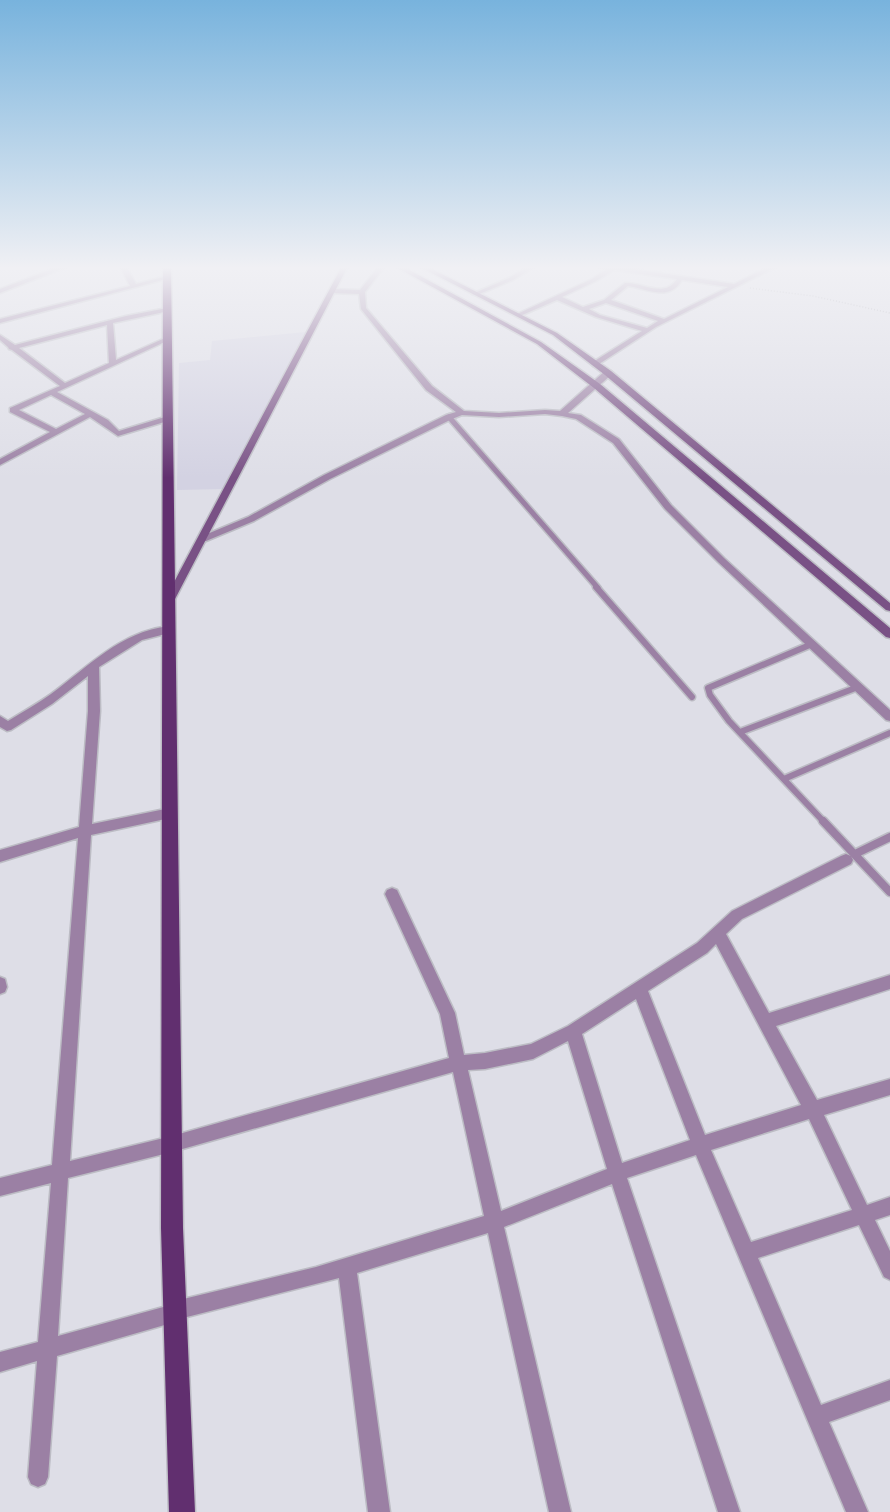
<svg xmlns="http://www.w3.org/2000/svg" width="890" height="1512" viewBox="0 0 890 1512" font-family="'Sofia Sans Condensed',sans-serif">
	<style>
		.built { fill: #d3d2e2 }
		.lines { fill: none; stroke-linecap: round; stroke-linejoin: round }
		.lane-far2-casing { stroke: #bcbcc4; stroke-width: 8 }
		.lane-far1-casing { stroke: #bcbcc4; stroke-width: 9 }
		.lane-casing { stroke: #bcbcc4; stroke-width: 11 }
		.street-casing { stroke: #bcbcc4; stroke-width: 3 }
		.secondary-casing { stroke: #bcbcc4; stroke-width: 3 }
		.primary-casing { stroke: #bcbcc4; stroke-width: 3 }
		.path { stroke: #a9a9b1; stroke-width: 1.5; stroke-dasharray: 1 2; stroke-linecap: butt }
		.lane-far2 { stroke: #9b80a4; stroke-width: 5 }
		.lane-far1 { stroke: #9b80a4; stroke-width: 6 }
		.lane { stroke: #9b80a4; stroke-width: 8 }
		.street { fill: #9b80a4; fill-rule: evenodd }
		.secondary { fill: #795185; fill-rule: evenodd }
		.primary { fill: #612f6f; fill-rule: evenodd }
	</style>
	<rect width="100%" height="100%" fill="#dedee7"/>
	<!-- built -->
	<path class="built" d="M 306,332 L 225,489 L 177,490 L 179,363 L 210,360 L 212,341 Z"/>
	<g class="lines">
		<defs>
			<path id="lane-far2" d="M 449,417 L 598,588"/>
			<path id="lane-far1" d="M 596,587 L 692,697
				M 812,644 L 708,688 L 710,695 L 729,721 L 824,822
				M 740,732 L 858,687
				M 784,779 L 890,733"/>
			<path id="lane" d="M 823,821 L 890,892
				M 855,854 L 890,837"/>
			<path id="street" d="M 60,266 L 69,266 L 0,293 L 0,289 Z
				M 120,266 L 126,266 L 136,284 L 167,276 L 170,278 L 0,323 L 0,319 L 130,286 Z
				M 379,266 L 385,266 L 365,292 L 366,308 L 432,386 L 464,411 L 499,413 L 545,410 L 560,411 L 605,371 L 611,371 L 611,375 L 568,413 L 581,415 L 619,439 L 671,505 L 724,558 L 890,710 L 890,721 L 886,720 L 718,562 L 665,509 L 613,443 L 576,419 L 562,416 L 545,414 L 499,417 L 462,415 L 452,419 L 330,479 L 254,521 L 206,541 L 200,541 L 200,537 L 248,517 L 324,475 L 446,415 L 456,412 L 426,390 L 361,309 L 359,294 L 332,293 L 329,291 L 332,289 L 360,290 Z
				M 529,266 L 536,266 L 513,280 L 477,295 L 472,294 L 509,278 Z
				M 595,266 L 613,266 L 734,284 L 770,266 L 778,266 L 656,327 L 596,366 L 593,366 L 593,362 L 642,331 L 596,317 L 557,300 L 520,316 L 515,315 L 592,279 L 607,269 ZM 614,270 L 677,279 C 664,299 643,282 625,283 L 604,300 L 583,307 L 562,297 L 596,281 ZM 682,280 L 728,287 L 664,319 L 611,300 L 628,286 C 648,289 669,302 682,280 ZM 606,303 L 658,321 L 647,328 L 600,315 L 589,309 Z
				M 167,308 L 169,309 L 169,311 L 113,323 L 116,360 L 165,338 L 169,338 L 169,340 L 57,392 L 108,420 L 119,431 L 168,416 L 171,416 L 171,420 L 118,436 L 90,417 L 0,465 L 0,459 L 50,432 L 10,412 L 10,408 L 60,386 L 12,350 L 9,349 L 8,347 L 0,340 L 0,335 L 15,345 L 126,316 ZM 107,325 L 109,363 L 65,383 L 19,348 ZM 51,395 L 85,414 L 56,429 L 19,410 Z
				M 169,626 L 174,630 L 173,632 L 142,640 L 99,667 L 100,711 L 92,824 L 170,808 L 174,809 L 176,813 L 174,817 L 170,818 L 91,835 L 70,1161 L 172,1136 L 449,1058 L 440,1014 L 385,894 L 387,890 L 392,888 L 397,890 L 455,1013 L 464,1055 L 485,1053 L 531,1044 L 568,1026 L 697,943 L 732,911 L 841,856 L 846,854 L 851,856 L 853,860 L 851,864 L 742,919 L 726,934 L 769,1013 L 890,975 L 890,989 L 776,1026 L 817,1100 L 890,1079 L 890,1095 L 824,1115 L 867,1205 L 890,1197 L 890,1215 L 875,1220 L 890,1251 L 890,1280 L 884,1277 L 859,1225 L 758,1258 L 821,1405 L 890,1380 L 890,1400 L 829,1422 L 868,1512 L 846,1512 L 696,1155 L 627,1178 L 740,1512 L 718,1512 L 612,1184 L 504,1227 L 571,1512 L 549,1512 L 488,1233 L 357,1273 L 390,1512 L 368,1512 L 339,1278 L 183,1318 L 175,1322 L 57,1356 L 48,1477 L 45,1484 L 38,1487 L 31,1484 L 28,1477 L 37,1361 L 0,1372 L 0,1352 L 38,1342 L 51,1183 L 0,1196 L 0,1178 L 52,1165 L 78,838 L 0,862 L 0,850 L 79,827 L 88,711 L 88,676 L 52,704 L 11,730 L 7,731 L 0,727 L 0,716 L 8,721 C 22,712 37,704 51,694 C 89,666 120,632 169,626 ZM 716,944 L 801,1105 L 705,1135 L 648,991 L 707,953 ZM 636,999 L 690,1140 L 622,1163 L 582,1034 ZM 568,1041 L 607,1169 L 501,1211 L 468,1070 L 485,1069 L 533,1059 ZM 453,1072 L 484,1216 L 316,1267 L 175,1301 L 167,1306 L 58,1336 L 68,1178 L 172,1152 ZM 809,1119 L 852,1210 L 751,1242 L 711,1150 Z
				M 0,977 L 5,979 L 7,987 L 5,992 L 0,994 Z"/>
			<path id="secondary" d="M 342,266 L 348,266 L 174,601 L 169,604 L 165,603 L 164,601 Z
				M 394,266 L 402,266 L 541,342 L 600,384 L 890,628 L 890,638 L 886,637 L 594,388 L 537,344 Z
				M 418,266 L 426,266 L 557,333 L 611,371 L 890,603 L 890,611 L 886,610 L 605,375 L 553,335 Z"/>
			<path id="primary" d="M 163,266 L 171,266 L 183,1228 L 195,1512 L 169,1512 L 161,1228 Z"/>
		</defs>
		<!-- lane-far2 casing -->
		<use href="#lane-far2" class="lane-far2-casing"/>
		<!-- lane-far1 casing -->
		<use href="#lane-far1" class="lane-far1-casing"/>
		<!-- lane casing -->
		<use href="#lane" class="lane-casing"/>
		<!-- street casing -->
		<use href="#street" class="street-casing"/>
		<!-- secondary casing -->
		<use href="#secondary" class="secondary-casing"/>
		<!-- primary casing -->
		<use href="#primary" class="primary-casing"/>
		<!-- path -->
		<path class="path" d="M 750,288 L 813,296 L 890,313"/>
		<!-- lane-far2 -->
		<use href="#lane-far2" class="lane-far2"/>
		<!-- lane-far1 -->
		<use href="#lane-far1" class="lane-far1"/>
		<!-- lane -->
		<use href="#lane" class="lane"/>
		<!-- street -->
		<use href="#street" class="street"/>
		<!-- secondary -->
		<use href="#secondary" class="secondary"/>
		<!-- primary -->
		<use href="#primary" class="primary"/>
	</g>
	<!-- sky -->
	<linearGradient id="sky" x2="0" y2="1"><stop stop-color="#78b3dd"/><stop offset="0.56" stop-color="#f0f0f4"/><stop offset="1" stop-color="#f0f0f4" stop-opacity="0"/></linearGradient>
	<rect width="890" height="478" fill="url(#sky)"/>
</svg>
